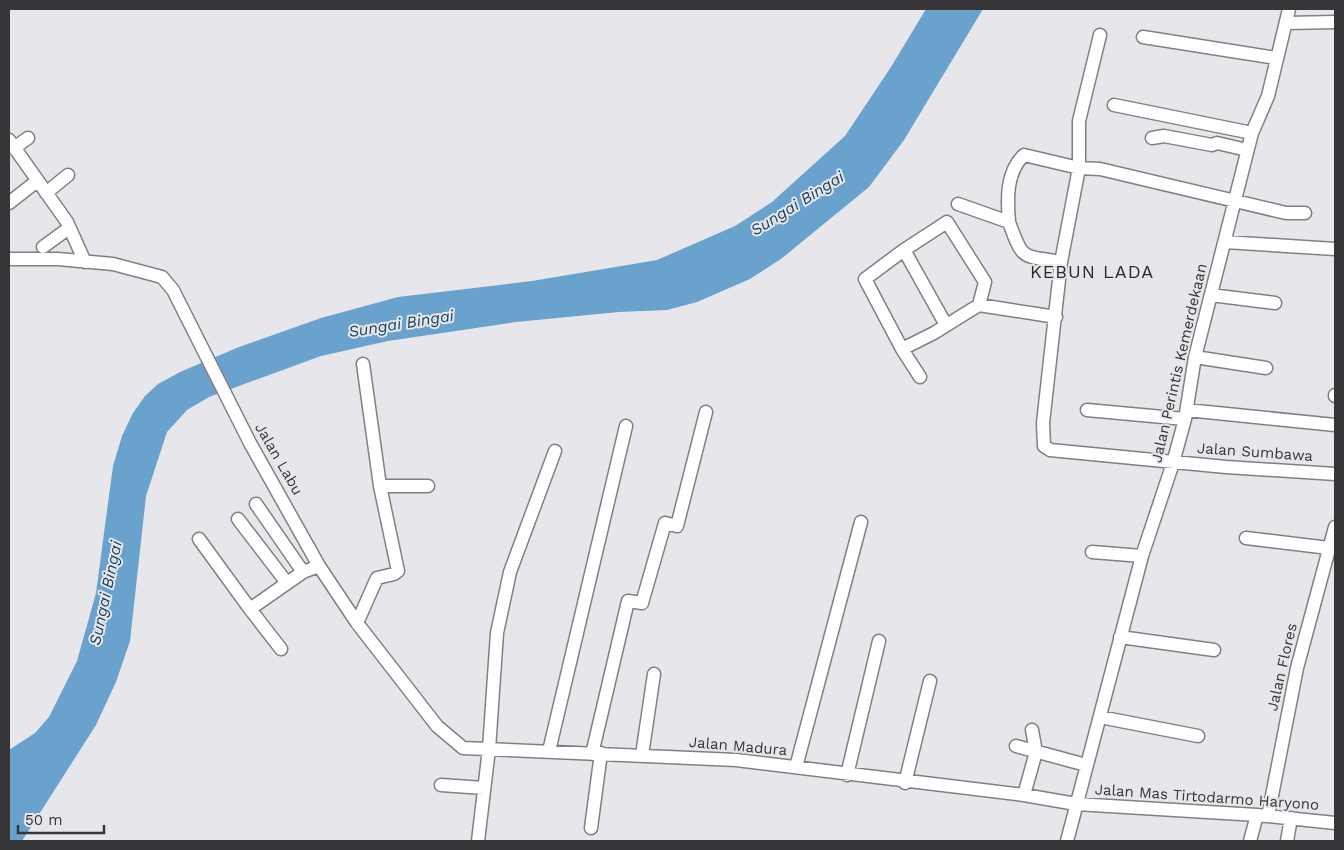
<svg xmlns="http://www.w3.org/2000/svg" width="1344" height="850" viewBox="0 0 1344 850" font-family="'Work Sans',sans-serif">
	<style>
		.water { fill: #6aa2ce }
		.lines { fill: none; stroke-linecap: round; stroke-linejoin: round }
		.minor-casing { stroke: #808084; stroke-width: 15 }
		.minor { stroke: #fff; stroke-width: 12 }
		.labels { text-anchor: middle; stroke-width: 4; stroke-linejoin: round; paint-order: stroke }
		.street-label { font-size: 15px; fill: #363638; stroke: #e7e7eb }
		.water-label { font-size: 16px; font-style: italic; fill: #123e5c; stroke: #e7e7eb }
		.quarter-label { font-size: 18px; letter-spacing: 1px; fill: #2a2b2e; stroke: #e7e7eb }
	</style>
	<rect width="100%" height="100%" fill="#e7e7eb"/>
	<!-- water -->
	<path class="water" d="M 926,9 L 983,9 L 904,140 L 869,187 L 781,259 L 750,279 L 697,302 L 667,310 L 619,312 L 516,322 L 388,341 L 321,356 L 209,397 L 187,410 L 167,432 L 146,496 L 130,641 L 116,682 L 96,725 L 22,841 L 9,841 L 9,750 L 35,733 L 49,717 L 77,661 L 96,593 L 113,466 L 122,436 L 133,413 L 145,396 L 158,384 L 180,372 L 239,347 L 321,318 L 398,297 L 532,281 L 657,260 L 735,226 L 772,202 L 845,136 L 891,67 Z"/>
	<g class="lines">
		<defs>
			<path id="minor" d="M 1286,23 L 1335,22
				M 1143,37 L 1276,58
				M 1114,105 L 1252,133
				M 1152,138 L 1164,136 L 1212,145 L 1217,143 L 1247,150
				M 9,140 L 67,222 L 85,262
				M 14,148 L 28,138
				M 46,193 L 68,175
				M 9,203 L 37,181
				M 958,204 L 1009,222 C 1007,199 1006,172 1024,155 L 1079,168 L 1079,121 L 1100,35
				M 1305,213 L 1286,213 L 1100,169 L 1079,168 L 1061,262 L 1043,423 L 1044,446 L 1050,450 L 1226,467 L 1335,474
				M 1009,222 C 1023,261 1021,255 1061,262
				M 1225,242 L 1335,249
				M 43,247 L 69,228
				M 904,250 L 947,222 L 985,282 L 979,305
				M 9,259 L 58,259 L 113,264 L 162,277 L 173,290 L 250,443 L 319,566 L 357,623 L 437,726 L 463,748 L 736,760 L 1024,795 L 1076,804 L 1257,815 L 1335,823
				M 1211,295 L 1275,303
				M 902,349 L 865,279 L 904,250 L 946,325
				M 1195,357 L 1266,368
				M 920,377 L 902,349 L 934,333 L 979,305 L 1056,317
				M 1335,395 L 1335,396
				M 1087,410 L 1185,419
				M 1187,410 L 1335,425
				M 380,486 L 428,486
				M 256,504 L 303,572
				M 238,519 L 287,583
				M 1246,538 L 1329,548
				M 199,539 L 250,609 L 303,572 L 319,566
				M 1092,552 L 1142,556
				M 250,609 L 281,649
				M 357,623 L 377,578 L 394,574 L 398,571 L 380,486 L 363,364
				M 1120,637 L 1214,650
				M 1100,717 L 1198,736
				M 1016,746 L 1086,765
				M 549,751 L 626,426
				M 592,754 L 628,601 L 642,603 L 665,523 L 677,526 L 706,412
				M 642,755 L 654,674
				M 796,767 L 861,522
				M 847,775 L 879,641
				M 905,783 L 930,681
				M 441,785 L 484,788
				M 1024,795 L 1036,752 L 1032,730
				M 1268,816 L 1297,668 L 1335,527
				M 591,828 L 601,753
				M 478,841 L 489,749 L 497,633 L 510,572 L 555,451
				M 1067,841 L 1142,556 L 1173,463 L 1185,419 L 1195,357 L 1252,133 L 1268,96 L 1289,9
				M 1250,841 L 1257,815
				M 1287,841 L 1291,818"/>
		</defs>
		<!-- minor casing -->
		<use href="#minor" class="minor-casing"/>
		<!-- minor -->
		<use href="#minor" class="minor"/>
	</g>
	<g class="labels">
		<!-- street labels -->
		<g class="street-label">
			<text transform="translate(1179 363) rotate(-77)" y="5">Jalan Perintis Kemerdekaan</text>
			<text transform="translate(1255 452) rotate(4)" y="5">Jalan Sumbawa</text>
			<text transform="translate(279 459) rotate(60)" y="5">Jalan Labu</text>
			<text transform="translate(1282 667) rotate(-77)" y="5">Jalan Flores</text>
			<text transform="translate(738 746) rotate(5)" y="5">Jalan Madura</text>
			<text transform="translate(1207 797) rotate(4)" y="5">Jalan Mas Tirtodarmo Haryono</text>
		</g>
		<!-- water labels -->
		<g class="water-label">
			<text transform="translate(797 203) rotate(-32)" y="6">Sungai Bingai</text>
			<text transform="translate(401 323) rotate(-9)" y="6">Sungai Bingai</text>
			<text transform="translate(105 593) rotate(-78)" y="6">Sungai Bingai</text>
		</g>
		<!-- quarter labels -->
		<g class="quarter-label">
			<text x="1092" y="278">KEBUN LADA</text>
		</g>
	</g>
	<!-- border -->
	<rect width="1344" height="850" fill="none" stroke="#363638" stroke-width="20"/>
	<!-- scale -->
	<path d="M18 825v8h86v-8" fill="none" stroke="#363638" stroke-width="2.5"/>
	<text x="25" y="825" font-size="15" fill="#363638" stroke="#e7e7eb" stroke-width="4" paint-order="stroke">50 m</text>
</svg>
